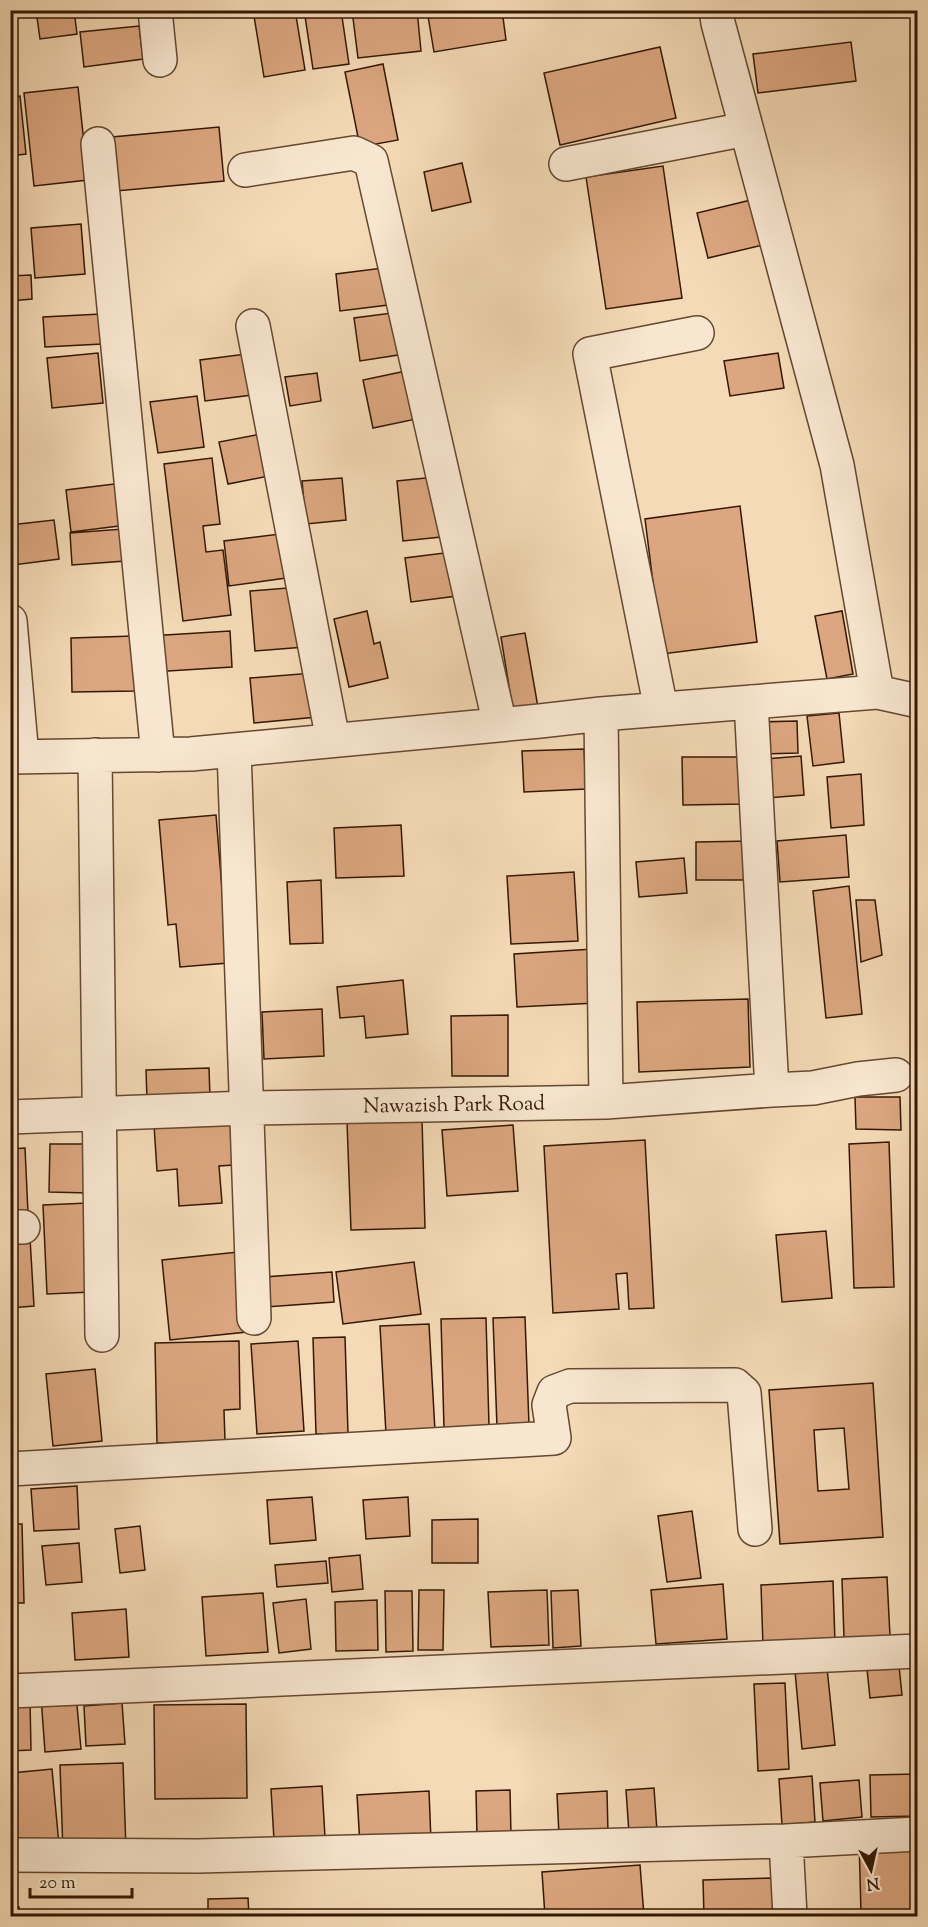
<svg xmlns="http://www.w3.org/2000/svg" width="928" height="1927" viewBox="0 0 928 1927" font-family="'Sorts Mill Goudy',serif">
	<style>
		.building { fill: #dca780; stroke: #341804; stroke-width: 1.5; fill-rule: evenodd }
		.lines { fill: none; stroke-linecap: round; stroke-linejoin: round }
		.minor-casing { stroke: #644830; stroke-width: 36 }
		.minor { stroke: #f8e7d0; stroke-width: 33 }
		.labels { text-anchor: middle; stroke-width: 4.5; stroke-linejoin: round; paint-order: stroke }
		.street-label { font-size: 21px; fill: #341804; stroke: #f8e7d0 }
	</style>
	<rect width="100%" height="100%" fill="#f4dab6"/>
	<filter id="stains"><feTurbulence type="fractalNoise" baseFrequency=".00333" numOctaves="4"/><feColorMatrix values="0 0 0 0 .2 0 0 0 0 .09 0 0 0 0 .02 0 0 0 .5 -.17"/></filter>
	<radialGradient id="worn" r=".72"><stop offset=".6" stop-color="#630" stop-opacity="0"/><stop offset="1" stop-color="#630" stop-opacity=".3"/></radialGradient>
	<!-- building -->
	<path class="building" d="M 36,10 L 74,10 L 77,34 L 40,39 Z
		M 253,10 L 295,10 L 305,70 L 264,77 Z
		M 341,10 L 349,64 L 313,69 L 305,16 Z
		M 352,10 L 417,10 L 421,51 L 358,58 Z
		M 427,10 L 502,10 L 506,40 L 434,52 Z
		M 139,26 L 143,59 L 84,67 L 80,32 Z
		M 851,42 L 856,81 L 758,93 L 753,54 Z
		M 660,47 L 676,118 L 560,145 L 544,73 Z
		M 383,64 L 398,140 L 360,147 L 345,72 Z
		M 78,87 L 88,180 L 34,186 L 24,93 Z
		M 20,96 L 26,154 L 10,156 L 10,97 Z
		M 219,127 L 224,181 L 116,191 L 112,137 Z
		M 462,163 L 471,202 L 432,211 L 424,172 Z
		M 663,166 L 682,298 L 606,309 L 586,177 Z
		M 751,200 L 763,245 L 708,258 L 697,213 Z
		M 81,224 L 85,274 L 35,278 L 31,228 Z
		M 383,268 L 388,305 L 340,311 L 336,274 Z
		M 31,275 L 32,299 L 10,301 L 10,276 Z
		M 392,313 L 398,355 L 360,361 L 354,318 Z
		M 101,314 L 102,344 L 45,347 L 43,317 Z
		M 98,353 L 103,403 L 52,408 L 47,358 Z
		M 778,353 L 784,388 L 730,396 L 724,361 Z
		M 246,354 L 252,395 L 205,401 L 200,360 Z
		M 406,371 L 416,419 L 373,428 L 363,380 Z
		M 317,373 L 321,401 L 290,406 L 285,377 Z
		M 197,396 L 204,447 L 158,453 L 150,402 Z
		M 261,434 L 269,476 L 228,484 L 219,442 Z
		M 212,458 L 220,524 L 203,526 L 206,552 L 223,550 L 231,615 L 183,621 L 164,464 Z
		M 435,477 L 441,537 L 403,541 L 397,481 Z
		M 342,478 L 346,520 L 306,524 L 302,481 Z
		M 122,483 L 127,525 L 71,532 L 66,490 Z
		M 740,506 L 757,642 L 662,654 L 645,519 Z
		M 54,520 L 59,559 L 13,565 L 10,525 Z
		M 123,529 L 125,561 L 72,565 L 70,533 Z
		M 288,533 L 293,577 L 229,586 L 224,541 Z
		M 452,552 L 457,596 L 411,602 L 405,558 Z
		M 300,587 L 305,647 L 255,651 L 250,591 Z
		M 367,611 L 374,644 L 380,642 L 388,678 L 349,687 L 334,619 Z
		M 842,611 L 853,674 L 827,679 L 815,616 Z
		M 230,631 L 232,667 L 152,672 L 149,636 Z
		M 525,633 L 539,713 L 514,717 L 501,637 Z
		M 134,636 L 136,691 L 72,692 L 71,638 Z
		M 313,673 L 317,717 L 254,723 L 250,678 Z
		M 839,713 L 844,762 L 813,766 L 807,716 Z
		M 797,721 L 798,753 L 758,754 L 757,722 Z
		M 584,749 L 586,789 L 524,792 L 522,751 Z
		M 801,756 L 804,795 L 767,798 L 765,759 Z
		M 682,757 L 745,757 L 745,804 L 683,805 Z
		M 861,774 L 864,825 L 831,828 L 827,777 Z
		M 216,815 L 228,963 L 180,967 L 176,924 L 168,925 L 159,820 Z
		M 401,825 L 404,876 L 336,878 L 334,828 Z
		M 846,835 L 849,877 L 780,882 L 777,841 Z
		M 752,841 L 752,880 L 696,880 L 696,842 Z
		M 684,858 L 687,893 L 639,897 L 636,862 Z
		M 574,872 L 578,941 L 511,944 L 507,876 Z
		M 321,880 L 323,943 L 290,944 L 287,882 Z
		M 849,886 L 862,1014 L 826,1018 L 813,891 Z
		M 856,900 L 875,900 L 882,955 L 861,962 Z
		M 593,949 L 596,1003 L 517,1007 L 514,954 Z
		M 403,980 L 408,1034 L 366,1038 L 364,1016 L 340,1018 L 337,987 Z
		M 748,999 L 750,1067 L 639,1072 L 637,1002 Z
		M 322,1009 L 324,1056 L 264,1059 L 262,1012 Z
		M 508,1015 L 508,1076 L 452,1076 L 451,1016 Z
		M 209,1068 L 210,1098 L 147,1100 L 146,1070 Z
		M 855,1097 L 900,1097 L 901,1130 L 856,1129 Z
		M 912,1105 L 918,1105 L 918,1185 Z
		M 422,1119 L 425,1228 L 351,1230 L 347,1122 Z
		M 230,1120 L 234,1165 L 219,1166 L 222,1203 L 179,1206 L 177,1169 L 157,1171 L 154,1125 Z
		M 513,1125 L 518,1191 L 447,1196 L 442,1130 Z
		M 645,1140 L 654,1308 L 629,1309 L 627,1273 L 616,1274 L 619,1309 L 553,1313 L 544,1146 Z
		M 889,1142 L 894,1287 L 854,1288 L 849,1144 Z
		M 50,1144 L 89,1144 L 89,1193 L 49,1192 Z
		M 25,1148 L 28,1213 L 10,1214 L 10,1149 Z
		M 88,1203 L 92,1292 L 47,1294 L 43,1205 Z
		M 826,1231 L 832,1298 L 782,1302 L 776,1235 Z
		M 30,1238 L 34,1306 L 10,1308 L 10,1239 Z
		M 238,1252 L 247,1332 L 170,1340 L 162,1260 Z
		M 414,1262 L 421,1314 L 343,1324 L 336,1272 Z
		M 332,1272 L 334,1302 L 266,1307 L 264,1277 Z
		M 525,1317 L 529,1425 L 497,1427 L 493,1318 Z
		M 486,1318 L 489,1426 L 444,1428 L 441,1319 Z
		M 429,1324 L 435,1431 L 386,1434 L 380,1326 Z
		M 345,1337 L 348,1433 L 316,1434 L 313,1338 Z
		M 239,1341 L 240,1409 L 224,1410 L 225,1441 L 157,1443 L 155,1343 Z
		M 298,1341 L 304,1431 L 257,1434 L 251,1344 Z
		M 95,1369 L 102,1441 L 53,1446 L 46,1374 Z
		M 873,1383 L 883,1537 L 780,1544 L 769,1390 ZM 844,1428 L 849,1489 L 818,1491 L 814,1430 Z
		M 77,1486 L 79,1529 L 34,1531 L 31,1489 Z
		M 312,1497 L 316,1540 L 270,1544 L 267,1500 Z
		M 408,1497 L 410,1536 L 366,1539 L 363,1500 Z
		M 692,1511 L 701,1578 L 667,1582 L 658,1516 Z
		M 478,1519 L 478,1563 L 432,1563 L 432,1520 Z
		M 10,1524 L 22,1524 L 24,1603 L 10,1603 Z
		M 140,1526 L 145,1570 L 120,1573 L 115,1529 Z
		M 79,1543 L 82,1582 L 46,1585 L 42,1546 Z
		M 360,1555 L 363,1589 L 332,1592 L 329,1558 Z
		M 326,1561 L 328,1583 L 277,1587 L 275,1565 Z
		M 887,1577 L 890,1636 L 844,1638 L 842,1579 Z
		M 833,1581 L 835,1643 L 763,1647 L 761,1585 Z
		M 723,1584 L 727,1639 L 656,1644 L 651,1590 Z
		M 419,1590 L 444,1590 L 443,1650 L 418,1650 Z
		M 547,1590 L 549,1645 L 491,1647 L 488,1592 Z
		M 578,1590 L 581,1646 L 553,1648 L 551,1591 Z
		M 385,1591 L 412,1591 L 413,1651 L 386,1652 Z
		M 263,1593 L 268,1652 L 206,1656 L 202,1597 Z
		M 306,1599 L 311,1649 L 279,1653 L 273,1603 Z
		M 377,1600 L 378,1650 L 336,1651 L 335,1602 Z
		M 126,1609 L 129,1657 L 75,1660 L 72,1613 Z
		M 899,1666 L 902,1695 L 870,1698 L 867,1669 Z
		M 827,1668 L 835,1745 L 802,1749 L 795,1671 Z
		M 785,1683 L 789,1769 L 758,1771 L 754,1684 Z
		M 76,1695 L 81,1749 L 45,1752 L 41,1697 Z
		M 30,1701 L 31,1750 L 10,1751 L 10,1702 Z
		M 122,1703 L 125,1744 L 86,1746 L 84,1706 Z
		M 246,1704 L 247,1798 L 155,1799 L 154,1705 Z
		M 123,1763 L 126,1850 L 63,1852 L 60,1765 Z
		M 52,1769 L 59,1845 L 17,1849 L 11,1773 Z
		M 918,1774 L 918,1816 L 871,1817 L 870,1775 Z
		M 812,1776 L 815,1822 L 782,1825 L 779,1779 Z
		M 859,1780 L 862,1817 L 823,1821 L 820,1783 Z
		M 322,1786 L 325,1837 L 274,1840 L 271,1789 Z
		M 654,1788 L 657,1831 L 629,1833 L 626,1790 Z
		M 510,1790 L 511,1836 L 477,1837 L 476,1791 Z
		M 429,1791 L 431,1841 L 360,1845 L 357,1795 Z
		M 607,1791 L 608,1834 L 559,1835 L 557,1794 Z
		M 918,1837 L 918,1913 L 861,1914 L 859,1838 Z
		M 640,1865 L 644,1916 L 545,1916 L 542,1872 Z
		M 775,1878 L 776,1916 L 704,1916 L 703,1880 Z
		M 248,1898 L 249,1916 L 208,1916 L 208,1899 Z
		M 10,1907 L 19,1907 L 19,1916 L 10,1916 Z"/>
	<g class="lines">
		<defs>
			<path id="minor" d="M 155,10 L 160,60
				M 716,10 L 718,23 L 837,465 L 877,692
				M 98,144 L 158,755
				M 566,164 L 746,129
				M 245,170 L 354,153 L 371,161 L 500,725
				M 253,326 L 333,740
				M 10,621 L 22,757
				M 751,702 L 772,1090
				M 661,709 L 590,354 L 697,333
				M 601,714 L 606,1102
				M 234,750 L 254,1318
				M 95,755 L 102,1335
				M 10,757 L 191,754 L 540,721 L 601,714 L 877,692 L 918,701
				M 10,1117 L 247,1108 L 606,1102 L 772,1090 L 813,1088 L 858,1079 L 896,1075
				M 10,1227 L 23,1227
				M 10,1469 L 554,1438 L 549,1405 L 554,1392 L 570,1386 L 735,1385 L 744,1393 L 755,1529
				M 10,1691 L 918,1651
				M 786,1841 L 790,1916
				M 10,1855 L 198,1856 L 786,1841 L 918,1834"/>
		</defs>
		<!-- minor casing -->
		<use href="#minor" class="minor-casing"/>
		<!-- minor -->
		<use href="#minor" class="minor"/>
	</g>
	<g class="labels">
		<!-- street labels -->
		<g class="street-label">
			<text transform="translate(454 1104) rotate(-1)" y="7">Nawazish Park Road</text>
		</g>
	</g>
	<!-- margin -->
	<rect width="928" height="1927" fill="none" stroke="#f4dab6" stroke-width="36"/>
	<rect x="12" y="12" width="904" height="1903" fill="none" stroke="#341804" stroke-width="3"/>
	<rect x="18" y="18" width="892" height="1891" fill="none" stroke="#341804" stroke-width="1.5"/>
	<!-- north arrow -->
	<g transform="translate(871 1870) rotate(172)" stroke="#f8e7d0" stroke-width="4.5" paint-order="stroke">
	<path d="M0-4.5L10 22L0 15L-10 22Z" fill="#341804"/>
	<text y="-9" font-size="16" font-weight="bold" text-anchor="middle" fill="#341804">N</text>
	</g>
	<!-- scale -->
	<path d="M30 1888v9h102v-9" fill="none" stroke="#341804" stroke-width="3"/>
	<text x="39" y="1888" font-size="18" fill="#341804" stroke="#f8e7d0" stroke-width="4.5" paint-order="stroke">20 m</text>
	<rect width="100%" height="100%" filter="url(#stains)"/>
	<rect width="100%" height="100%" fill="url(#worn)"/>
</svg>
